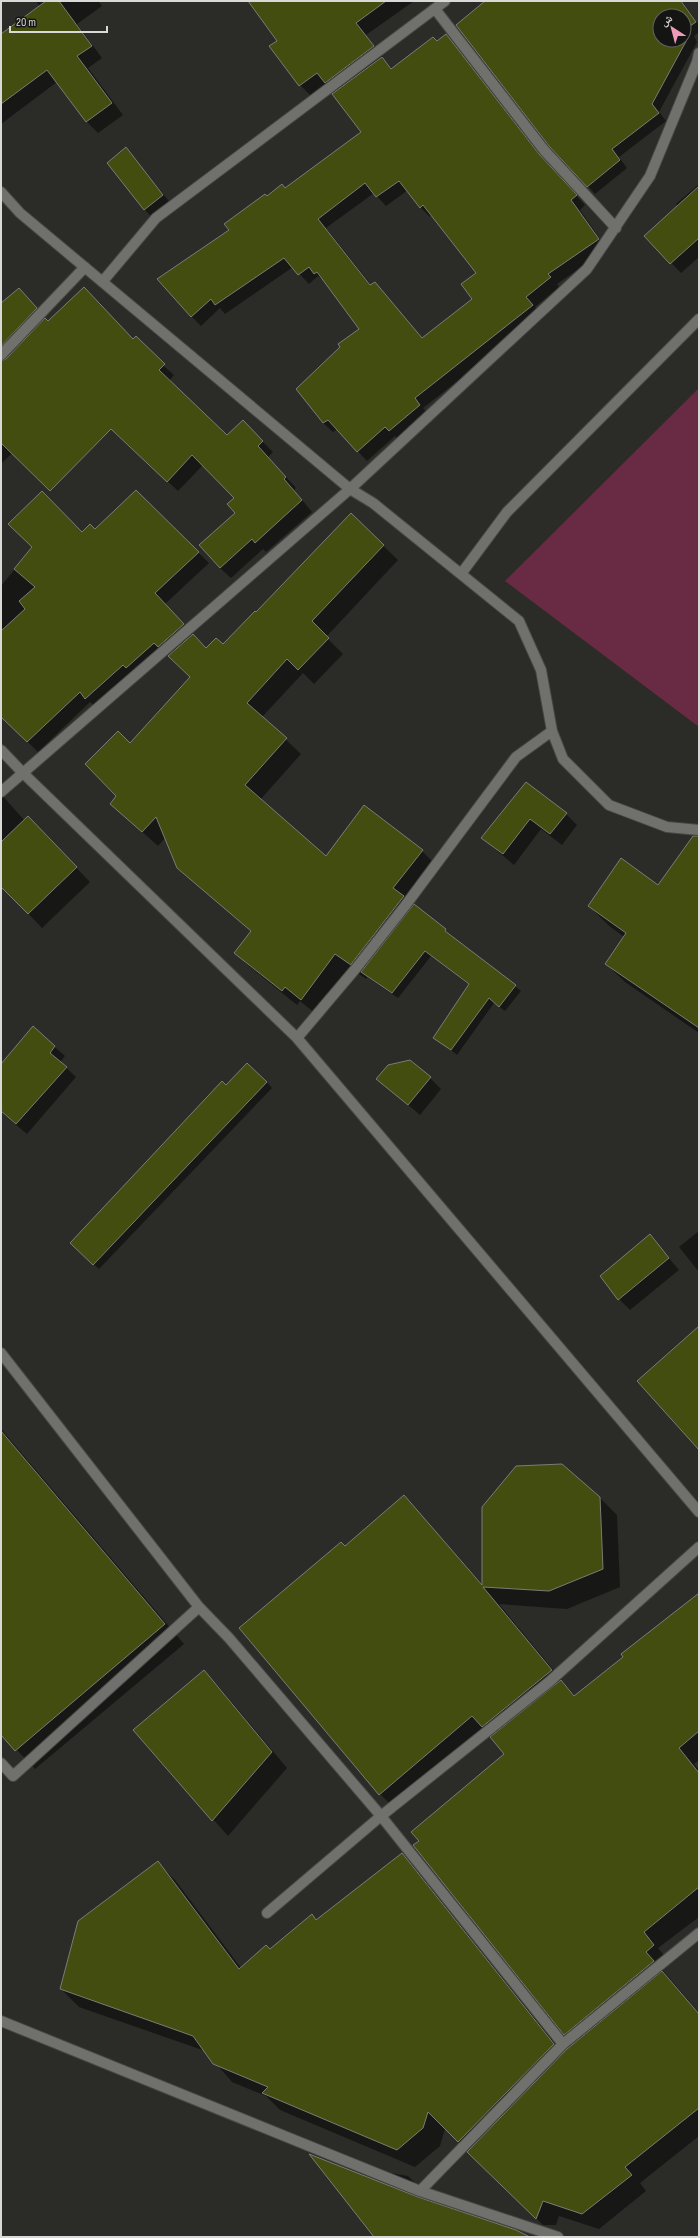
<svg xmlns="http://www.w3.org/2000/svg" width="700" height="2238" viewBox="0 0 700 2238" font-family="'Sofia Sans Condensed','Noto Naskh Arabic',sans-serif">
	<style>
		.green { fill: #682b43 }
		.shadow { fill: #0007; fill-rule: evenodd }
		.building { fill: #434d0f; stroke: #7b7c77; fill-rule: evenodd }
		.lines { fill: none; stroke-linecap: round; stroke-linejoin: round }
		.minor-casing { stroke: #474844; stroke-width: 12 }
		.minor { stroke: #70716c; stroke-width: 10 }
	</style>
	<rect width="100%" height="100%" fill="#2b2c28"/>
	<!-- green -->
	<path class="green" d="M 699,388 L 699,727 L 505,581 Z"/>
	<!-- shadow -->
	<path class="shadow" d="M 36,1 L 98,1 L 102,6 L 77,24 L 102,58 L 88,68 L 123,115 L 98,133 L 87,122 L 57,82 L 1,124 L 1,36 L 40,7 Z
		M 249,1 L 414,1 L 366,35 L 383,57 L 382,58 L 392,69 L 446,35 L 548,165 L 585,205 L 580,210 L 607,249 L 557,284 L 559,287 L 535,307 L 542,315 L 423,408 L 429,415 L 399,440 L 395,436 L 367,461 L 337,429 L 333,432 L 323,423 L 360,329 L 325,282 L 318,276 L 309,284 L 293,267 L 225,314 L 220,308 L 201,326 L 191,316 L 230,230 L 362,133 L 336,93 L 327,84 L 311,96 L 300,85 L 271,47 L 278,41 ZM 408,190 L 420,207 L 430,217 L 432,215 L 477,273 L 474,299 L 423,339 L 384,293 L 372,286 L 326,228 L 374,193 L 386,206 Z
		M 498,1 L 682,1 L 699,25 L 699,32 L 694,36 L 697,42 L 659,112 L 666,121 L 619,157 L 627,168 L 595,194 L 588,186 ZM 660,16 L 684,16 L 684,40 L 660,40 Z
		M 126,149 L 173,206 L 155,220 L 144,209 Z
		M 699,184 L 699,257 L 681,273 L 645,236 L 678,206 L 676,204 Z
		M 19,289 L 48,322 L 134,340 L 174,375 L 169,381 L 227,436 L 253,432 L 273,452 L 268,457 L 296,488 L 294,490 L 312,512 L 266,552 L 263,549 L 231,578 L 220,568 L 237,513 L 235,498 L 203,465 L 178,491 L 110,427 L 12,453 L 1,464 L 1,305 Z
		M 136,492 L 209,563 L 165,604 L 207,649 L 223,645 L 256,614 L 351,515 L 398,560 L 326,637 L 343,654 L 314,684 L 303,673 L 262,717 L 301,754 L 260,800 L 326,857 L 364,807 L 422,851 L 437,866 L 408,902 L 521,991 L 505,1011 L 494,1003 L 457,1055 L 435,1037 L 469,985 L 431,956 L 398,998 L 367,977 L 366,979 L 350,968 L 316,1014 L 300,1001 L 297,1005 L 250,967 L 235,953 L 252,932 L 178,867 L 166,837 L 158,846 L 111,804 L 118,796 L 130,744 L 191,677 L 165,652 L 97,708 L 90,702 L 38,752 L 1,716 L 1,586 L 33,547 L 96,530 Z
		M 526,783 L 566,814 L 577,825 L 562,845 L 541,829 L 514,865 L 482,838 Z
		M 1,794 L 24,820 L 42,832 L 90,882 L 42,928 L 1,885 Z
		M 699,855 L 699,1033 L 625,982 L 606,964 L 624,937 L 608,925 L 589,906 L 658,886 Z
		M 33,1028 L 65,1056 L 60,1062 L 76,1077 L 27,1134 L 1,1112 L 1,1065 Z
		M 430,1078 L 441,1089 L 420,1115 L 378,1079 Z
		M 267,1082 L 272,1088 L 99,1269 L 77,1249 Z
		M 699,1231 L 699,1272 L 679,1247 Z
		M 650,1236 L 679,1270 L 630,1310 L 619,1299 Z
		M 1,1429 L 184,1644 L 35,1769 L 1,1733 Z
		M 404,1496 L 483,1585 L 599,1497 L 617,1515 L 620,1587 L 567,1609 L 499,1604 L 575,1696 L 699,1604 L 699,1760 L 694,1764 L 699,1770 L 699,1917 L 658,1948 L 669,1961 L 661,1968 L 699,2013 L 699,2136 L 640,2183 L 646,2191 L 599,2229 L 559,2216 L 556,2225 L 543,2225 L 445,2129 L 440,2146 L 415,2167 L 280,2110 L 266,2096 L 232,2082 L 205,2051 L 79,2007 L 61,1989 L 158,1863 L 175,1880 L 241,1968 L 270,1950 L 312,1916 L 316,1920 L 402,1855 L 420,1872 L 564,2053 L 575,2044 L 565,2034 L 420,1841 L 505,1755 L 492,1737 L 490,1734 L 397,1811 L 380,1794 L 345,1547 Z
		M 204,1671 L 219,1687 L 287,1768 L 228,1836 L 134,1730 Z
		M 391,2173 L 408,2176 L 419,2187 L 400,2182 Z"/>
	<!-- building -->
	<path class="building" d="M 46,1 L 59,1 L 92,46 L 77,56 L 112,103 L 86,122 L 47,70 L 1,104 L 1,34 Z
		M 248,1 L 386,1 L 356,23 L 374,46 L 325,83 L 317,73 L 299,86 L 269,46 L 277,41 Z
		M 485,1 L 681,1 L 696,22 L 687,28 L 690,34 L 652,104 L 659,113 L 612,149 L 620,160 L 587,187 L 549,146 L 456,25 ZM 660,16 L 684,16 L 684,40 L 660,40 Z
		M 446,34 L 539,154 L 577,195 L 571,200 L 599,239 L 548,274 L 551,277 L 526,297 L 533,305 L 415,398 L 420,405 L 389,431 L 385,427 L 357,452 L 328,420 L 323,423 L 296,389 L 340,347 L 338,344 L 359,329 L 317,272 L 314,274 L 309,267 L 298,275 L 284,258 L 215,305 L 211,299 L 191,317 L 157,279 L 229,230 L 224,224 L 265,194 L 267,196 L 282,184 L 285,188 L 361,132 L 332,94 L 382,57 L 391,69 L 433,37 L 437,41 ZM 399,181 L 420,208 L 423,205 L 476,273 L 461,284 L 472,299 L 422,338 L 375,282 L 370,285 L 318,219 L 365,183 L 376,197 Z
		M 126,147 L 163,195 L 144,210 L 107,163 Z
		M 699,186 L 699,238 L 670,264 L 644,236 Z
		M 84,287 L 133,339 L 136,336 L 165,364 L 159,370 L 227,435 L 243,420 L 263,441 L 258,446 L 286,477 L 284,479 L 302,500 L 255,543 L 252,539 L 220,568 L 199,545 L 235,513 L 227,504 L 234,498 L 192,455 L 167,482 L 111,429 L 50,491 L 1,443 L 1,361 L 6,359 L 45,318 L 48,321 Z
		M 19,288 L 37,308 L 1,346 L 1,303 Z
		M 136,490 L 199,552 L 155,593 L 184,624 L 158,647 L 154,643 L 126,668 L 123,665 L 85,699 L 80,692 L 27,742 L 1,717 L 1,631 L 25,609 L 19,601 L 35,587 L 14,569 L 32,547 L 8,524 L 42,491 L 82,532 L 90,524 L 95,529 Z
		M 351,513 L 384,545 L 312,621 L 329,638 L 298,670 L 287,659 L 247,703 L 287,738 L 245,785 L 326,856 L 364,805 L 423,850 L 393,888 L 404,896 L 352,963 L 351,965 L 335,954 L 301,1000 L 285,987 L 282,991 L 234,953 L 251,931 L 177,868 L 156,817 L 142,832 L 110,804 L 116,796 L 85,764 L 118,731 L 130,743 L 190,677 L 168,656 L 193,634 L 206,648 L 216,638 L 223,644 L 255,611 L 256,612 Z
		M 526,782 L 567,813 L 550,834 L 530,819 L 503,854 L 481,838 Z
		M 28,816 L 77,867 L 28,914 L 1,887 L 1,842 Z
		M 693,836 L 699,836 L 699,1028 L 605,964 L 626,933 L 588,906 L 621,858 L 658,885 Z
		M 414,904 L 446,929 L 445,931 L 516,985 L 499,1007 L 489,998 L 451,1050 L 433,1038 L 469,984 L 425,951 L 392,993 L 361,972 Z
		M 33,1026 L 55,1046 L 50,1053 L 67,1067 L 16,1124 L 1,1111 L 1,1064 Z
		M 410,1060 L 431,1077 L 408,1105 L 376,1079 L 388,1065 Z
		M 247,1063 L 267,1082 L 93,1265 L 70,1243 L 222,1081 L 226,1085 Z
		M 650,1234 L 669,1258 L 618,1300 L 600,1276 Z
		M 699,1326 L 699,1450 L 637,1381 Z
		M 1,1431 L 165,1624 L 15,1751 L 1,1735 Z
		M 562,1464 L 600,1497 L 603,1569 L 549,1591 L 483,1587 L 552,1670 L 482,1727 L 472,1716 L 379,1795 L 239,1628 L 341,1542 L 345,1546 L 404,1495 L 482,1585 L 482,1507 L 516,1466 Z
		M 699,1593 L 699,1731 L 679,1748 L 699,1773 L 699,1887 L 644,1932 L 654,1945 L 646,1952 L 654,1961 L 564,2035 L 413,1845 L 419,1841 L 411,1832 L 504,1754 L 490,1737 L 561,1680 L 574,1696 L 623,1657 L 621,1654 Z
		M 204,1670 L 272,1752 L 212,1821 L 133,1730 Z
		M 402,1853 L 554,2044 L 458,2142 L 428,2112 L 423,2128 L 397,2150 L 262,2093 L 268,2087 L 213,2064 L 193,2036 L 60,1989 L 78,1921 L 158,1861 L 239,1969 L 266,1945 L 270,1949 L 312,1914 L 316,1920 Z
		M 662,1971 L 699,2014 L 699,2108 L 625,2167 L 632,2175 L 582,2214 L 543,2201 L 536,2219 L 467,2152 L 567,2049 Z
		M 309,2154 L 418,2197 L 516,2230 L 530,2237 L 374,2237 Z"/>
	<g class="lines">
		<defs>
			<path id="minor" d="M 435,9 L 544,150 L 616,228
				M 1,192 L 20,213 L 350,489 L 373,503 L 519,621 L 541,670 L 552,731 L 563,759 L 609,805 L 667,827 L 699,830
				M 103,281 L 156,218 L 445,1
				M 1,355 L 85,267
				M 461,574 L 507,512 L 699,319
				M 1,750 L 23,773 L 297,1038 L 699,1512
				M 1,792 L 350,489 L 587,269 L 650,176 L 697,62 L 699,53
				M 297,1038 L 357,967 L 405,906 L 516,757 L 552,731
				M 1,1353 L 199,1607 L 229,1638 L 381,1816 L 563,2044
				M 1,1763 L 13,1776 L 199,1607
				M 267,1913 L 381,1816 L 549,1682 L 699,1547
				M 1,2021 L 420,2191 L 558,2237
				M 420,2191 L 563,2044 L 699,1933"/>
		</defs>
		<!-- minor casing -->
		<use href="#minor" class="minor-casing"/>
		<!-- minor -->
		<use href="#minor" class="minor"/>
	</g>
	<!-- border -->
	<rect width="700" height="2238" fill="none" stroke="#d9dad7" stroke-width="4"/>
	<!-- north arrow -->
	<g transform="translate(672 28) rotate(324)"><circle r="19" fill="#141412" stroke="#636361"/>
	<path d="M0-3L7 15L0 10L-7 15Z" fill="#ef9ab8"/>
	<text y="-6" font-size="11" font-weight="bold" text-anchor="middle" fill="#d9dad7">ش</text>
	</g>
	<!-- scale -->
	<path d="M10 26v6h97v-6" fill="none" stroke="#d9dad7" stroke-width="2"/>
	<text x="16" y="26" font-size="12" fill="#d9dad7" stroke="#141412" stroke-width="3" paint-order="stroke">20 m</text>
</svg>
